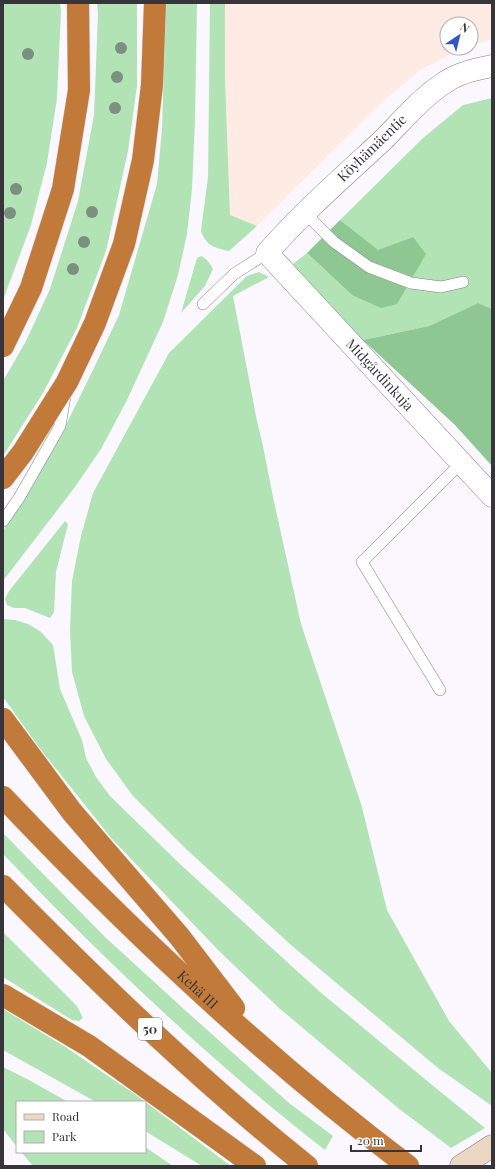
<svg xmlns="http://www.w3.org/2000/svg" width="495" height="1169" viewBox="0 0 495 1169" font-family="'Playfair Display',serif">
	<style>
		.industrial { fill: #feebe3 }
		.green { fill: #b1e3b5 }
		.forest { fill: #8ec792 }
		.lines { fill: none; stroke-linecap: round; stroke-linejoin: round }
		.lane-casing { stroke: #827e8b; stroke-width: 12 }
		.street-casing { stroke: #827e8b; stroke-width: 23 }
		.secondary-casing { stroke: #827e8b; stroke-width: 23 }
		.highway-casing { stroke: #d7d7d8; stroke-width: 23 }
		.lane { stroke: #fff; stroke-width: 11 }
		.street { stroke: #fff; stroke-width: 22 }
		.secondary { stroke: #ecd7c4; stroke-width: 22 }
		.highway { stroke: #c17a3a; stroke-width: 22 }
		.tree { fill: #7a9180 }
		.labels { text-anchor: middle; stroke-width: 4; stroke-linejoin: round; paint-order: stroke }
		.shield { fill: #fff; stroke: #737276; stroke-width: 1 }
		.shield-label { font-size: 13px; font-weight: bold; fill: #37353b }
		.street-label { font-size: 14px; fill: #37353b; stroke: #fff }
	</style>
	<rect width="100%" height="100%" fill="#faf8fe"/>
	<!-- industrial -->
	<path class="industrial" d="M 225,3 L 492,3 L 492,39 L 471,46 L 471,24 L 447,24 L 447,48 L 463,48 L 420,70 L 380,104 L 257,226 L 230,215 L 225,79 Z"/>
	<!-- green -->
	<path class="green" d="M 3,3 L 60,3 L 61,12 L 57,98 L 47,163 L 31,225 L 3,300 Z
		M 97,3 L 137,3 L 137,86 L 128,151 L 106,251 L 77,328 L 43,393 L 3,456 L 3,381 L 26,341 L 50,289 L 78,201 L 94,115 L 98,14 Z
		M 166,3 L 197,3 L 195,121 L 192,189 L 187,234 L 178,275 L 163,322 L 127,400 L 101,449 L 75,487 L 3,581 L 3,531 L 60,437 L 94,368 L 119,315 L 157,184 L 162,129 Z
		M 210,3 L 225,3 L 225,79 L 230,215 L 257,226 L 229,251 C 215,248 206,246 201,231 L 208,177 Z
		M 492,98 L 492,309 L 478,303 L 429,326 L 363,340 L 293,264 L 307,253 L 352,295 L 413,237 L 378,251 L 340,220 L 423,138 L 463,105 Z
		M 201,256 C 206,258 211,264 213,269 L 205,286 L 181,313 L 197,258 Z
		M 259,272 L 269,277 L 233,296 L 257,421 L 263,446 L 273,497 L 301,624 L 362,807 L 387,910 L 449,1021 L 492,1073 L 492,1106 L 438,1068 L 291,945 L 185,848 L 133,796 L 106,759 L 84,716 L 72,672 L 70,630 L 72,581 L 81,536 L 93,493 L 169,353 L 247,276 Z
		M 65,521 L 68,524 L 56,572 L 54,612 L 50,618 L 25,608 L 14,608 L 7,605 L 5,599 L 9,591 Z
		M 3,619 L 15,620 L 28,624 L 40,631 L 53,645 L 60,689 L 82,740 L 86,758 L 96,777 L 110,796 L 181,865 L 319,991 L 426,1080 L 485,1128 L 451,1148 L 398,1108 L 279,1008 L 219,951 L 112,839 L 41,750 L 3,697 Z
		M 3,833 L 105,937 L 186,1011 L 289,1103 L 333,1136 L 325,1150 C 209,1060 104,959 3,854 Z
		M 3,932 L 77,1006 L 83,1018 L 79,1021 L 72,1020 L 3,977 Z
		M 3,1009 L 67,1048 L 136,1095 L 231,1166 L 202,1166 L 145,1131 L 145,1102 L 96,1102 L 3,1050 Z
		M 3,1067 L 29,1080 L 68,1102 L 17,1102 L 17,1147 L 3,1129 Z
		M 145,1147 L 173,1166 L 33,1166 L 21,1152 L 145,1152 Z"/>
	<!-- forest -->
	<path class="forest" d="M 340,220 L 378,250 L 413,237 L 426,254 L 397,304 L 381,308 L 352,295 L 307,253 Z
		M 478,303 L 492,309 L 492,466 L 455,425 L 363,340 L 429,326 Z"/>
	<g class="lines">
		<defs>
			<path id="lane" d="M 305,213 L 334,242 L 369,267 L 411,283 L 441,287 L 463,282
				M 203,304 L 234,274 L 267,253
				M 3,521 L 19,498 L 60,426 L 65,396
				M 440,690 L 362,562 L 461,463"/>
			<g id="street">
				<path id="s1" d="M 492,66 C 475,69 458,73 444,83 C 420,99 402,121 382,141 C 343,177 302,213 267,253 L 492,496"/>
			</g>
			<path id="secondary" d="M 461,1166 L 492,1146"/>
			<g id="highway">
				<path d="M 3,346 L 31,288 L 63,189 L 79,90 L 78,3"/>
				<path d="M 3,478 L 23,452 L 67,382 L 95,323 L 124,244 L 143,160 L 152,85 L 155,3"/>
				<path d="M 3,719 L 72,812 L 179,936 L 234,1008"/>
				<path id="s2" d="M 3,797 C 128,929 262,1056 408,1166"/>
				<path d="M 3,886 C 99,983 200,1081 307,1166"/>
				<path d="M 3,995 L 89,1046 L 255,1166"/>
			</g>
		</defs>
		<!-- lane casing -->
		<use href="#lane" class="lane-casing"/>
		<!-- street casing -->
		<use href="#street" class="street-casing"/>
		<!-- secondary casing -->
		<use href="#secondary" class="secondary-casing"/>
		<!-- highway casing -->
		<use href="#highway" class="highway-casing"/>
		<!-- lane -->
		<use href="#lane" class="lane"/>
		<!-- street -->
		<use href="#street" class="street"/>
		<!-- secondary -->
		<use href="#secondary" class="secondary"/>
		<!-- highway -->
		<use href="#highway" class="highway"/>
	</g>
	<!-- trees -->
	<g class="tree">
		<circle cx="121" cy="48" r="6"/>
		<circle cx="28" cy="54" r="6"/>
		<circle cx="117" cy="77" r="6"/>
		<circle cx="115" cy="108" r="6"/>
		<circle cx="16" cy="189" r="6"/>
		<circle cx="92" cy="212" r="6"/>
		<circle cx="10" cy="213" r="6"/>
		<circle cx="84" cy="242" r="6"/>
		<circle cx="73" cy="269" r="6"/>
	</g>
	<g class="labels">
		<!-- shield labels -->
		<rect class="shield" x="138" y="1018" width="24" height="22" rx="3"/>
		<g class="shield-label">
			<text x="150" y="1034">50</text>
		</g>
		<!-- street labels -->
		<g class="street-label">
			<text transform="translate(372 148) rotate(-44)" y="5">Köyhämäentie</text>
			<text dy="5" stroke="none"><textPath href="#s1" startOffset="463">Midgårdinkuja</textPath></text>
			<text dy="5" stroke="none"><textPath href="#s2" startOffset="274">Kehä III</textPath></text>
		</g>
	</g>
	<!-- border -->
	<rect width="495" height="1169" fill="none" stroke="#37353b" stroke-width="8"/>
	<!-- legend -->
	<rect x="16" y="1101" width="130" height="52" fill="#ffffff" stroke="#afaeb1"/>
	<rect x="24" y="1114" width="20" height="6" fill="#ecd7c4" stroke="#afaeb1"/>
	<text x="52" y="1121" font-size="12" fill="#37353b">Road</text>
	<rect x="24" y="1131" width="20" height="12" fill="#b1e3b5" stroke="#afaeb1"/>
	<text x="52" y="1141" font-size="12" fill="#37353b">Park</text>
	<!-- north arrow -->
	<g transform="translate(459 36) rotate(35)"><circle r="19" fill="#ffffff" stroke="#afaeb1"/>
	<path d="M0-3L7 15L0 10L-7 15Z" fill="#3355c5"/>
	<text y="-6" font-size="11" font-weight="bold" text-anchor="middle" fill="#37353b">N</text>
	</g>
	<!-- scale -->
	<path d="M351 1145v6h70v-6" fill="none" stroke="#37353b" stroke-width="2"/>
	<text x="357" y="1145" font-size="12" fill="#37353b" stroke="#ffffff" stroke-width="3" paint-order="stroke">20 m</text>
</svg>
